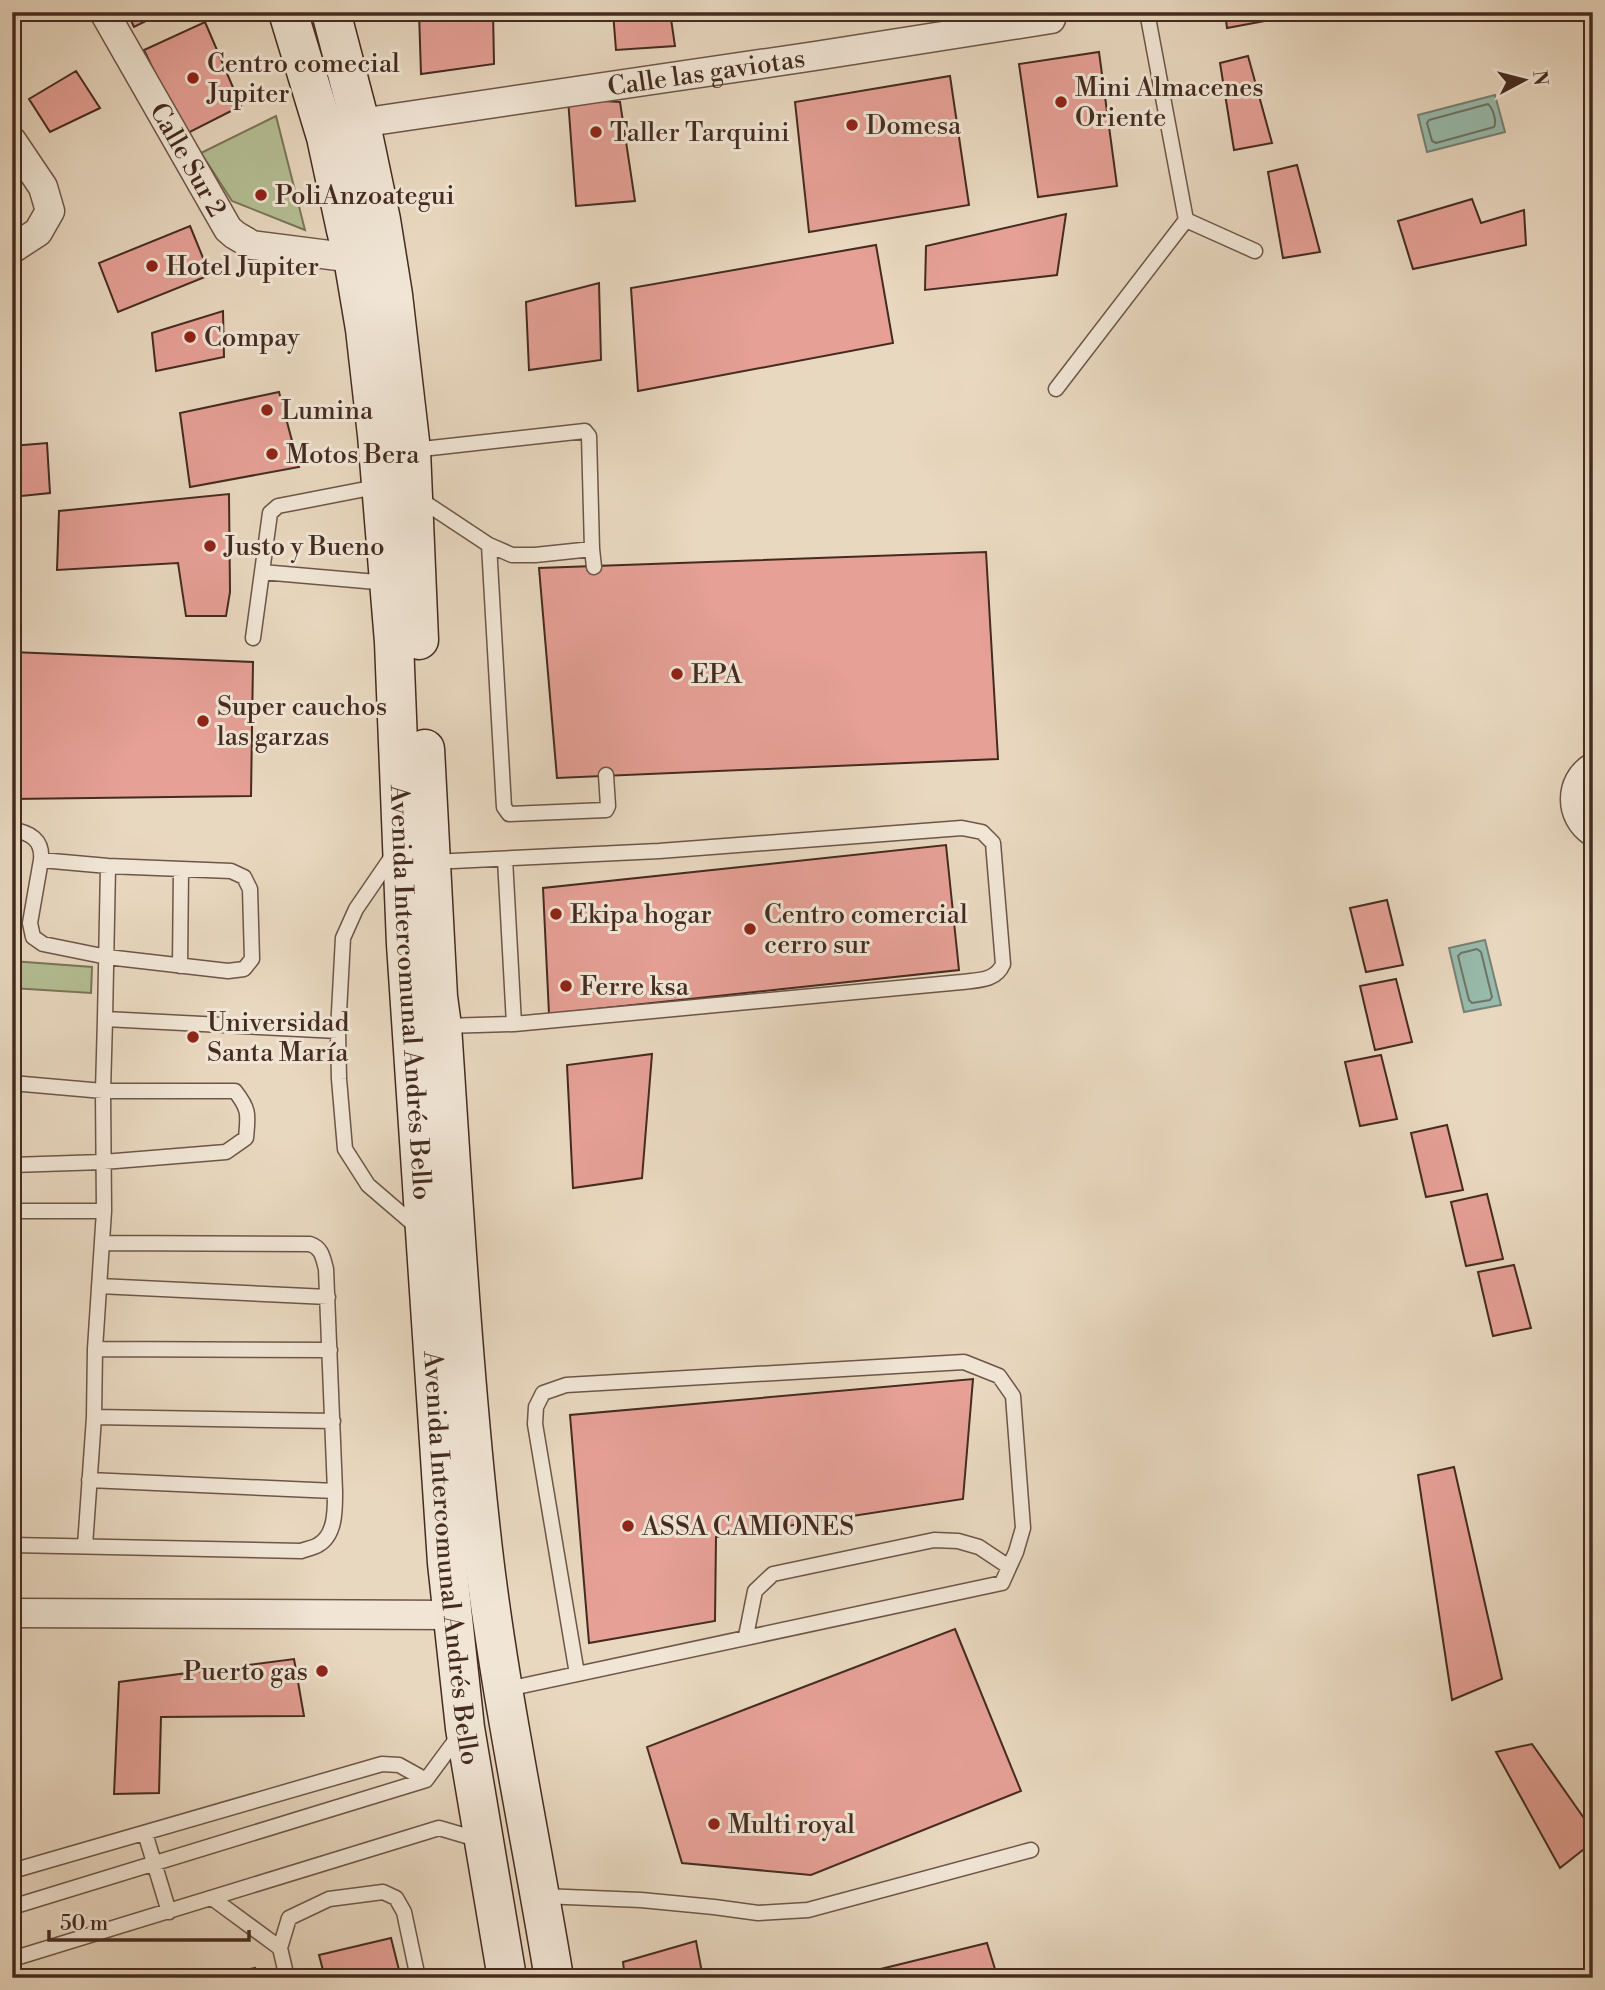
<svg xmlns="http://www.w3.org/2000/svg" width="1605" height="1990" viewBox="0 0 1605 1990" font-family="'Libre Bodoni',serif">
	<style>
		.green { fill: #b4bf94; stroke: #7c755a; stroke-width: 2 }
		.water { fill: #98bbad; stroke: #768175; stroke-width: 2 }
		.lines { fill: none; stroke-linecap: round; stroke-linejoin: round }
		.shore { stroke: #6e7366; stroke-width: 2 }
		.building { fill: #e6a096; stroke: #442b20; stroke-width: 2 }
		.service-casing { stroke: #6d5648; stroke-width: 17 }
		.minor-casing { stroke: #6d5648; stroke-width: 31 }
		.secondary-casing { stroke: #442b20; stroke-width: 41 }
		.service { stroke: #f1e6d6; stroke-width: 14 }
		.minor { stroke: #f1e6d6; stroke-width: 28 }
		.secondary { stroke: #f1e6d6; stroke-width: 38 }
		.poi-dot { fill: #8f2418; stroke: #f1e6d6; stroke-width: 2.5 }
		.labels { text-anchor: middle; stroke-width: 6; stroke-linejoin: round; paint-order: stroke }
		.poi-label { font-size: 26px; fill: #442b20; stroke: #f1e6d6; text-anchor: start }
		.street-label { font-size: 26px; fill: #442b20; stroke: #f1e6d6 }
	</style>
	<rect width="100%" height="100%" fill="#e9d8c0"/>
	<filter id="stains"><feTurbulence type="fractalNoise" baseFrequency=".00286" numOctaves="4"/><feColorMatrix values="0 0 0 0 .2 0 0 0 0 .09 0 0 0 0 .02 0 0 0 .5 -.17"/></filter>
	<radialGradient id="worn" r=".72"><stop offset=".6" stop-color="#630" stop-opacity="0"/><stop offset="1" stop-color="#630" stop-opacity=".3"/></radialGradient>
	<!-- green -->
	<path class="green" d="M 276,116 L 305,230 L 232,201 L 201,153 Z
		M 12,961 L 92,967 L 91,993 L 12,988 Z"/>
	<!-- water -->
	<path class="water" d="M 1495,95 L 1505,132 L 1427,152 L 1418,115 Z
		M 1485,940 L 1501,1005 L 1464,1012 L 1449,948 Z"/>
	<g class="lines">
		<!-- shore -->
		<path class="shore" d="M 1488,104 C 1493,108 1497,122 1494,127 L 1436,143 L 1432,141 L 1427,123 L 1429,120 Z
			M 1477,949 L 1481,952 L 1492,997 L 1490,1000 L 1472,1003 L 1469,1000 L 1458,956 L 1461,953 Z"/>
	</g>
	<!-- building -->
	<path class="building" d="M 127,12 L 164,12 L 134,27 Z
		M 419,12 L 493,12 L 494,64 L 421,74 Z
		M 613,12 L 670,12 L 675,46 L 616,50 Z
		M 677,12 L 736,12 L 736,13 L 677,18 Z
		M 1225,12 L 1263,12 L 1265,21 L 1227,28 Z
		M 205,22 L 241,106 L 184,135 L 144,50 Z
		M 1099,52 L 1117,186 L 1038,197 L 1019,64 Z
		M 1248,56 L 1272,143 L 1234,150 L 1220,63 Z
		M 76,71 L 100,108 L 50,132 L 29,99 Z
		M 950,76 L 969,205 L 809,232 L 795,102 Z
		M 568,99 L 620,102 L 635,201 L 576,206 Z
		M 1297,165 L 1320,252 L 1283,258 L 1268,172 Z
		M 1472,199 L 1481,223 L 1524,210 L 1526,245 L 1413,269 L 1398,221 Z
		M 1066,214 L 1057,275 L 925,290 L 926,246 Z
		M 190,226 L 210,275 L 118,312 L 99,263 Z
		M 876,245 L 893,343 L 638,391 L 631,288 Z
		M 599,283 L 601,360 L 529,370 L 526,302 Z
		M 223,311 L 224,357 L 156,371 L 152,333 Z
		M 279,392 L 299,467 L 190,487 L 180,413 Z
		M 47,443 L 50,493 L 12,497 L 12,446 Z
		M 229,494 L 230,592 L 226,616 L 186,616 L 178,563 L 57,570 L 59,511 Z
		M 986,552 L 998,759 L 557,778 L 539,568 Z
		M 12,652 L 253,662 L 251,796 L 12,799 Z
		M 946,845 L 959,970 L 549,1014 L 543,888 Z
		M 1387,900 L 1403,965 L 1366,972 L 1350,908 Z
		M 1396,979 L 1412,1042 L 1375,1050 L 1360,986 Z
		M 652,1054 L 642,1178 L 573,1188 L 567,1065 Z
		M 1381,1055 L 1397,1119 L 1360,1126 L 1345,1062 Z
		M 1447,1125 L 1463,1190 L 1426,1197 L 1411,1133 Z
		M 1487,1194 L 1503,1259 L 1466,1266 L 1451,1202 Z
		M 1514,1265 L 1531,1328 L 1493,1336 L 1478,1272 Z
		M 973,1379 L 963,1499 L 716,1537 L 715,1621 L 589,1643 L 570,1415 Z
		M 1454,1467 L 1502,1679 L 1452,1700 L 1418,1475 Z
		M 955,1629 L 1021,1791 L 811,1875 L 682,1863 L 647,1747 Z
		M 294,1659 L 304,1716 L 161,1717 L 159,1793 L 114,1794 L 119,1682 Z
		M 1532,1744 L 1593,1831 L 1593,1842 L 1560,1868 L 1496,1752 Z
		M 391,1938 L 401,1978 L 325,1978 L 319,1955 Z
		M 696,1941 L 703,1978 L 625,1978 L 623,1962 Z
		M 987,1943 L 995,1969 L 965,1978 L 857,1978 L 856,1975 Z
		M 255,1968 L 257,1978 L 211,1978 Z"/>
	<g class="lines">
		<defs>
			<path id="service" d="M 1186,220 L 1255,251
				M 1056,389 L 1186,220 L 1147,12
				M 413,450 L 585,431 L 589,436 L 592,549
				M 381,486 L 278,506 L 270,513 L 262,572 L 388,583
				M 418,498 L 489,545
				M 594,567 L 592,549 L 535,555 L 512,555 L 489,545 L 504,807 L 509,814 L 606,810 L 608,806 L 606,775
				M 253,638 L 262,572
				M 12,830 C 30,832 43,840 41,860
				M 393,855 L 356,909 L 343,938 L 338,1031 L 339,1079 L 345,1149 L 368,1185 L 418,1228
				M 505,859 L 514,1024
				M 41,860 L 108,866 L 231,871 L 244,877 L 250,889 L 252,959 L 244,969 L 228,971 L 107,957 L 43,944 L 33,937 L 30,923 Z
				M 432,862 L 659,851 L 962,828 L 982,832 L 993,843 L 1003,964 C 996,981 978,980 962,982 L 514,1024 L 444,1026
				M 180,966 L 181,869
				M 105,1019 L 108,866
				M 12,1083 L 103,1091 L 235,1091 C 250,1110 248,1115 246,1138 L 226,1152 L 103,1162 L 12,1165
				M 12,1211 L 104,1211
				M 99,1286 L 328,1297
				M 95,1349 L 330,1350
				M 94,1417 L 333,1421
				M 89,1480 L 335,1491
				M 12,1545 L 301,1551 C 306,1549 313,1548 318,1545 C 336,1535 335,1509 335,1491 L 326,1269 C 323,1258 322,1248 310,1244 L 102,1243
				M 85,1546 L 94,1417 L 95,1349 L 104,1211 L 103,1091 L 105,1019 L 338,1031
				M 746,1636 L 755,1591 L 773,1574 L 934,1540 L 958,1541 L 979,1547 L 1009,1567
				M 503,1690 C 670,1655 836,1618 1002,1583 L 1016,1552 L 1023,1528 L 1013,1396 L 999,1376 L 964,1362 L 566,1385 L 543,1393 L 536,1407 L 535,1424 L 577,1674
				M 145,1833 L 169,1912
				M 12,1871 L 382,1764 L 399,1765 L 426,1780
				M 542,1896 L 641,1900 L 714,1907 L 758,1913 L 808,1910 L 1031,1850
				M 212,1898 L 280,1948
				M 12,1907 L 426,1780 L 460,1734
				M 12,1959 L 439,1828 L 480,1840
				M 287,1978 L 280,1948 L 289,1918 L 329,1899 L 383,1892 L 396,1898 L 404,1912 L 418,1978"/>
			<g id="minor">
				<path id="s1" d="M 104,12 L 228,229 L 235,235 L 252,245 L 353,258"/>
				<path id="s2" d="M 360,123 L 815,56 L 1051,19"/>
				<path d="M 12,141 L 43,187 L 50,211 L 38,232 L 12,249"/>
				<path d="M 1593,767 C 1569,782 1569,816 1593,832"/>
				<path d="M 12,1613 L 451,1615"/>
			</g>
			<g id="secondary">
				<path id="s3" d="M 288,12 L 326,137 L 346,230 L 353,258 L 365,329 L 377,435 L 394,642 L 406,944 L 447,1563 L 465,1728 L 507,1978"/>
				<path d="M 331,12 L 363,134 L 381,220 L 393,295 L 411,450 L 419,640"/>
				<path d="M 425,749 L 438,997 L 442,1026 C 453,1191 462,1358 480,1523 C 496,1676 529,1826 554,1978"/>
			</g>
		</defs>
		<!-- service casing -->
		<use href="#service" class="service-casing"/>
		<!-- minor casing -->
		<use href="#minor" class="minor-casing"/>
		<!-- secondary casing -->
		<use href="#secondary" class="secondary-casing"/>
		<!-- service -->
		<use href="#service" class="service"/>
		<!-- minor -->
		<use href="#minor" class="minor"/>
		<!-- secondary -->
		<use href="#secondary" class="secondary"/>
	</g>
	<!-- markers -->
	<g class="poi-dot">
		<circle cx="193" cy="78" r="7"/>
		<circle cx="1061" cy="102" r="7"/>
		<circle cx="852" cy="125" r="7"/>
		<circle cx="596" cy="132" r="7"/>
		<circle cx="261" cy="195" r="7"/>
		<circle cx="152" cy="266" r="7"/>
		<circle cx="190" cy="337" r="7"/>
		<circle cx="267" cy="410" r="7"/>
		<circle cx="272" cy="454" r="7"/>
		<circle cx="210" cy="546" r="7"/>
		<circle cx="677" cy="674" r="7"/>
		<circle cx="203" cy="721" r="7"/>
		<circle cx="556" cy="914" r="7"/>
		<circle cx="750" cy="929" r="7"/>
		<circle cx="566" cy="986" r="7"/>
		<circle cx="193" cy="1037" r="7"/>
		<circle cx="628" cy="1526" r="7"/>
		<circle cx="322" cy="1671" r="7"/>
		<circle cx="714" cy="1824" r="7"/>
	</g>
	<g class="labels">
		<!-- poi labels -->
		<g class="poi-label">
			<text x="207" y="72">Centro comecial<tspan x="207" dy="30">Jupiter</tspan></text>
			<text x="1075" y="96">Mini Almacenes<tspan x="1075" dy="30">Oriente</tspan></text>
			<text x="866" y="134">Domesa</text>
			<text x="610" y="141">Taller Tarquini</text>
			<text x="275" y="204">PoliAnzoategui</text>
			<text x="166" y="275">Hotel Jupiter</text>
			<text x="204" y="346">Compay</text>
			<text x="281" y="419">Lumina</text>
			<text x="286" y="463">Motos Bera</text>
			<text x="224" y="555">Justo y Bueno</text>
			<text x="691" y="683">EPA</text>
			<text x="217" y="715">Super cauchos<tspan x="217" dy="30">las garzas</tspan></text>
			<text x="570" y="923">Ekipa hogar</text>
			<text x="764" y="923">Centro comercial<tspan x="764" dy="30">cerro sur</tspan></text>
			<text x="580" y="995">Ferre ksa</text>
			<text x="207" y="1031">Universidad<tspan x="207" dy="30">Santa María</tspan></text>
			<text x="642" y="1535">ASSA CAMIONES</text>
			<text x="308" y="1680" text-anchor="end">Puerto gas</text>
			<text x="728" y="1833">Multi royal</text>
		</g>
		<!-- street labels -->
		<g class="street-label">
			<text dy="9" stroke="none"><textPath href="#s2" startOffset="350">Calle las gaviotas</textPath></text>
			<text dy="9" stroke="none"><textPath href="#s1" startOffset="170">Calle Sur 2</textPath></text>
			<text dy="9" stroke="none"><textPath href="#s3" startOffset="992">Avenida Intercomunal Andrés Bello</textPath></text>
			<text dy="9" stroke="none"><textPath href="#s3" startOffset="1559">Avenida Intercomunal Andrés Bello</textPath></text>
		</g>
	</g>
	<!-- margin -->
	<rect width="1605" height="1990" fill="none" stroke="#e9d8c0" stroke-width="42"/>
	<rect x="14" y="14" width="1577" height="1962" fill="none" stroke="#442b20" stroke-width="3.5"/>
	<rect x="21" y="21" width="1563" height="1948" fill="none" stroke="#442b20" stroke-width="2"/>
	<!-- north arrow -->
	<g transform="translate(1524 80) rotate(83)" stroke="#f1e6d6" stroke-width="5" paint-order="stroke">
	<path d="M0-5L12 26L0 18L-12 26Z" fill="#442b20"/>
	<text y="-10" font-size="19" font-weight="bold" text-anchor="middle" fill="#442b20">N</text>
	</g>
	<!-- scale -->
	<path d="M49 1930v10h200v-10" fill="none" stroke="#442b20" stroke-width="3.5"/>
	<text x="60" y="1930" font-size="21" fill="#442b20" stroke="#f1e6d6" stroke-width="5" paint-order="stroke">50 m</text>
	<rect width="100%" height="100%" filter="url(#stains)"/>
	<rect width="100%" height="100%" fill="url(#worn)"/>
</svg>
